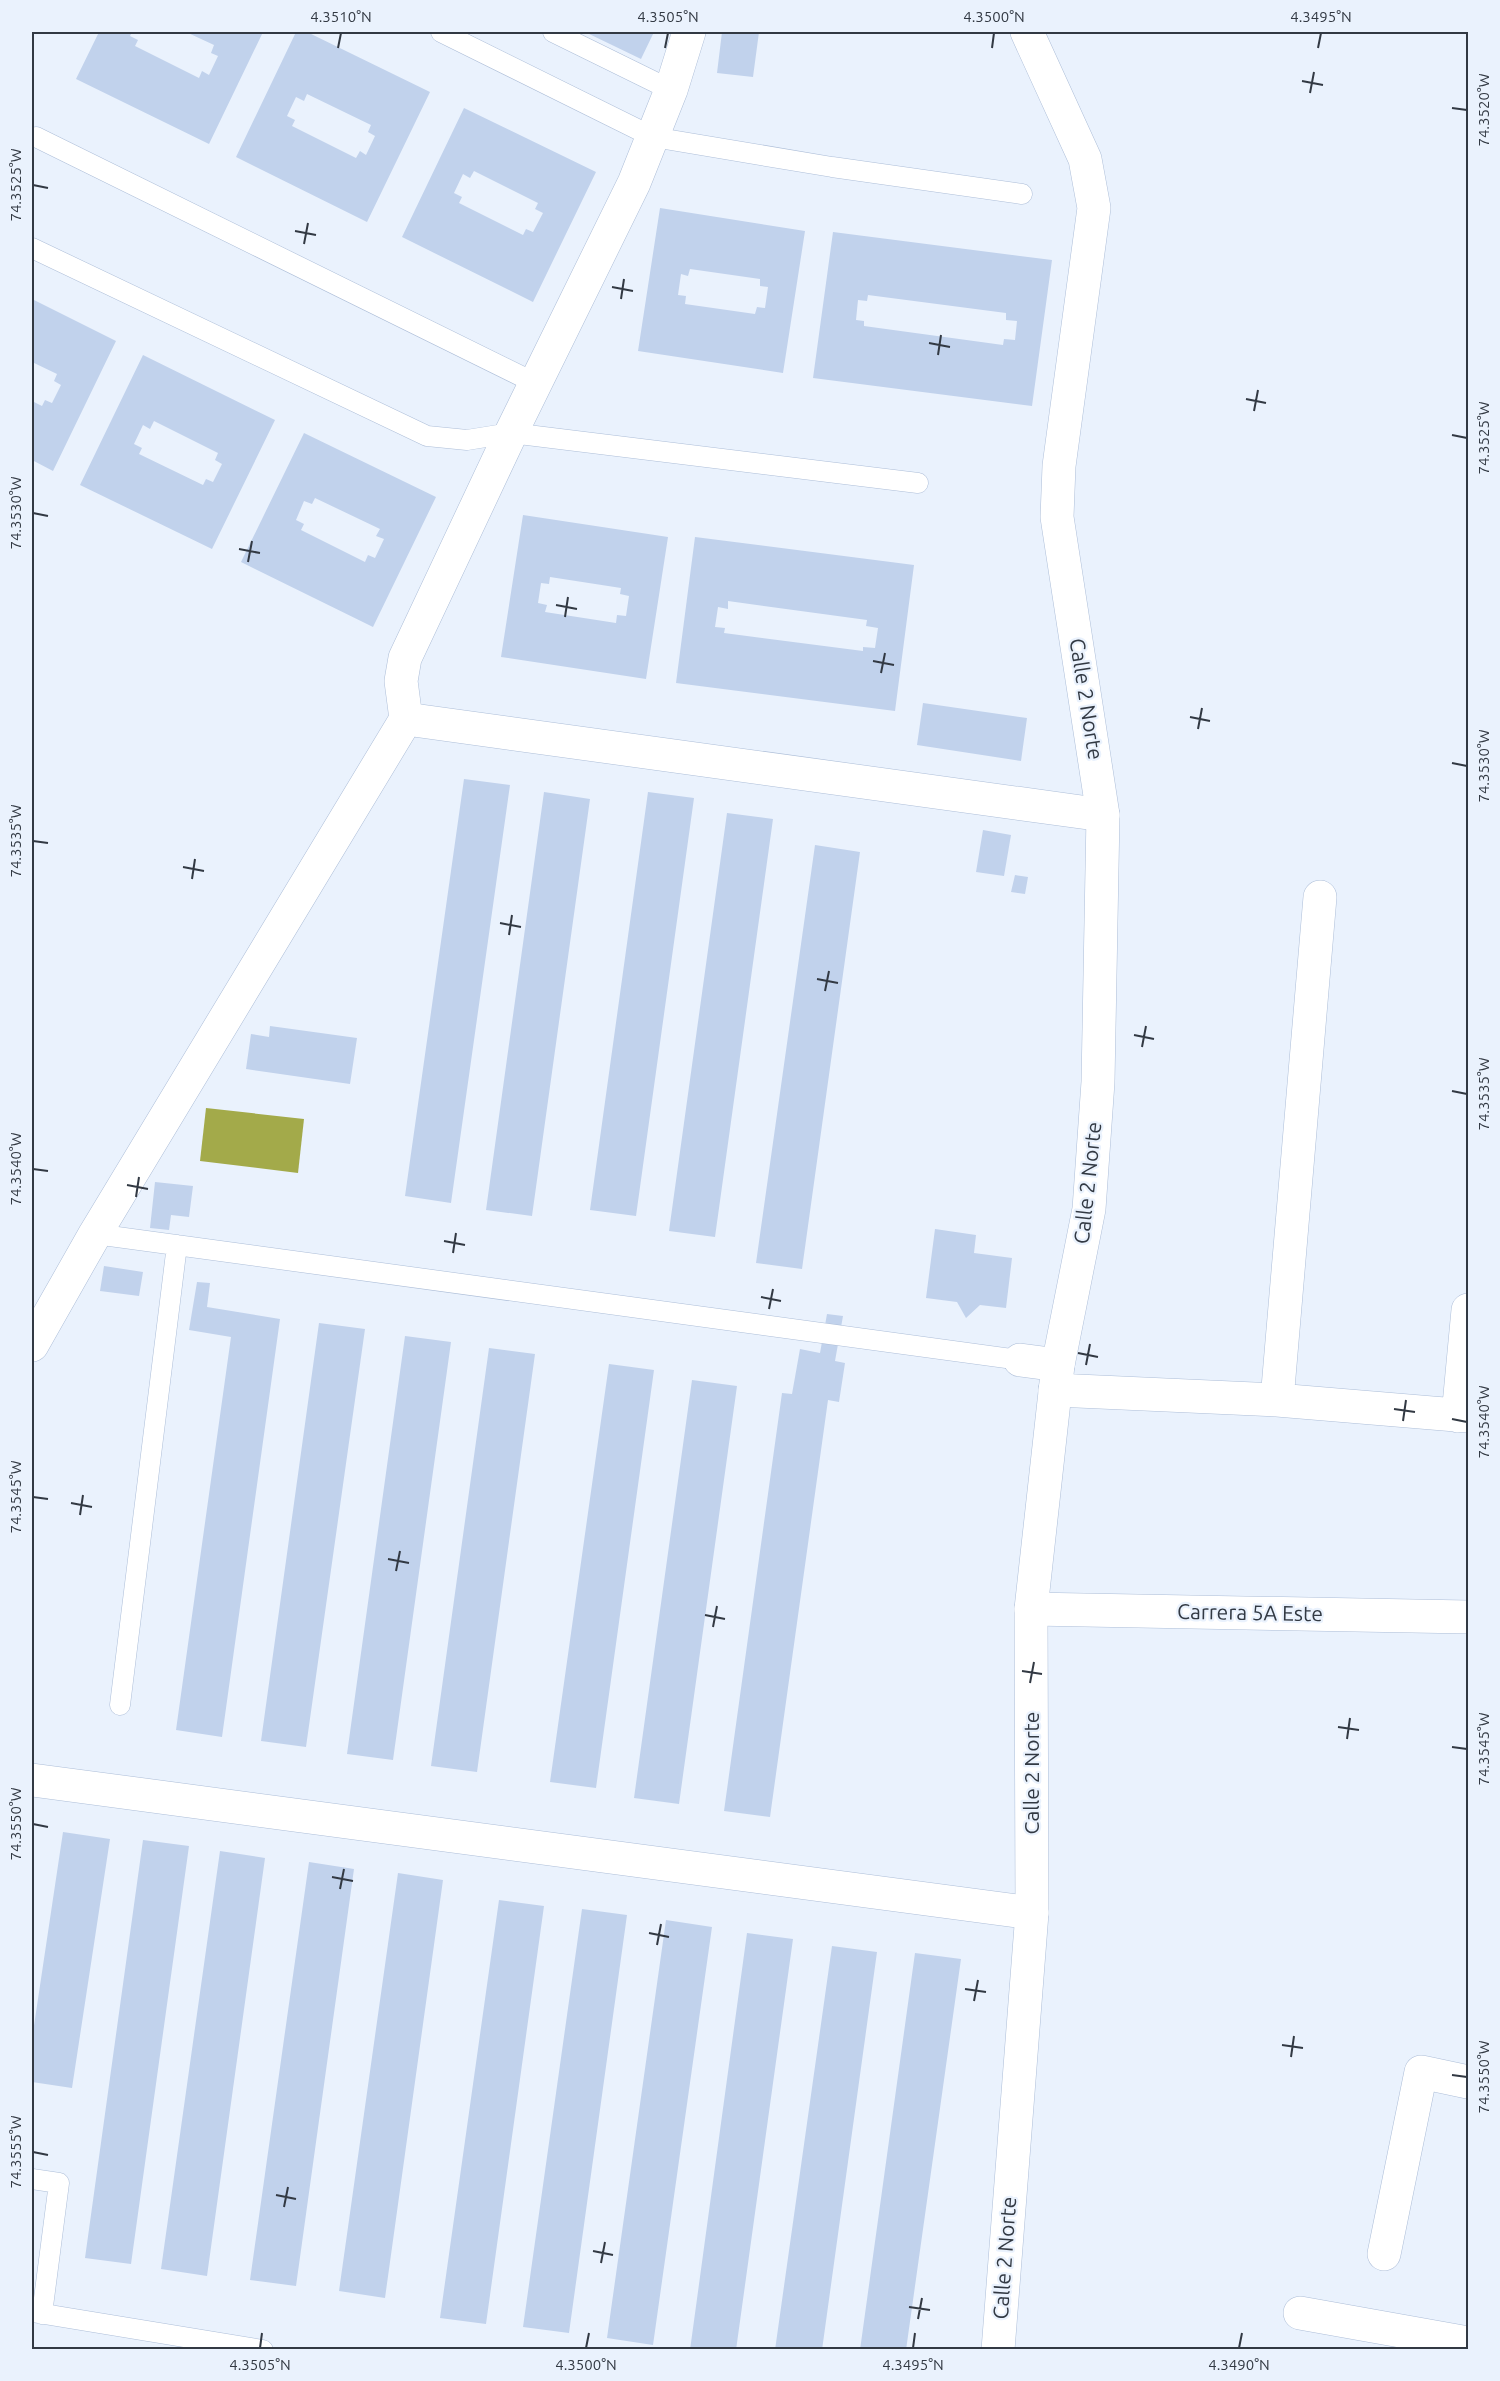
<svg xmlns="http://www.w3.org/2000/svg" width="1500" height="2381" viewBox="0 0 1500 2381" font-family="Ubuntu,sans-serif">
	<style>
		.water { fill: #a3aa4a }
		.building { fill: #c1d2ec; fill-rule: evenodd }
		.lines { fill: none; stroke-linecap: round; stroke-linejoin: round }
		.lane-casing { stroke: #adbed8; stroke-width: 21 }
		.street-casing { stroke: #adbed8; stroke-width: 34 }
		.secondary-casing { stroke: #adbed8; stroke-width: 34 }
		.lane { stroke: #fff; stroke-width: 20 }
		.street { stroke: #fff; stroke-width: 33 }
		.secondary { stroke: #fff; stroke-width: 33 }
		.ticks { fill: none; stroke: #323943; stroke-width: 2 }
		.labels { text-anchor: middle; stroke-width: 4.5; stroke-linejoin: round; paint-order: stroke }
		.street-label { font-size: 21px; fill: #323943; stroke: #eaf2fd }
		.neatline { fill: none; stroke: #323943; stroke-width: 2 }
		.ticks-label { font-size: 15px; text-anchor: middle; fill: #323943 }
	</style>
	<rect width="100%" height="100%" fill="#eaf2fd"/>
	<!-- water -->
	<path class="water" d="M 206,1108 L 304,1119 L 298,1173 L 200,1161 Z"/>
	<!-- building -->
	<path class="building" d="M 99,32 L 132,32 L 130,36 L 138,40 L 135,46 L 199,78 L 202,71 L 209,75 L 218,56 L 211,53 L 214,45 L 186,32 L 263,32 L 209,144 L 76,79 Z
		M 296,32 L 307,32 L 430,92 L 367,222 L 236,157 ZM 307,94 L 371,125 L 368,132 L 375,136 L 366,155 L 360,151 L 356,158 L 292,126 L 295,120 L 287,116 L 296,97 L 304,101 Z
		M 585,32 L 654,32 L 641,59 Z
		M 722,32 L 759,32 L 753,77 L 717,73 Z
		M 464,108 L 596,172 L 533,302 L 402,237 ZM 474,171 L 538,203 L 535,209 L 543,213 L 533,232 L 526,229 L 523,235 L 459,203 L 462,197 L 454,193 L 463,174 L 470,178 Z
		M 660,208 L 805,231 L 783,373 L 638,351 ZM 690,269 L 760,279 L 760,286 L 768,287 L 765,308 L 757,307 L 755,314 L 685,304 L 686,296 L 678,295 L 681,274 L 688,276 Z
		M 833,232 L 1052,260 L 1032,406 L 813,378 ZM 868,295 L 1006,313 L 1006,320 L 1017,321 L 1015,340 L 1004,339 L 1003,345 L 864,326 L 864,321 L 856,320 L 858,300 L 867,301 Z
		M 32,299 L 116,341 L 53,471 L 32,460 L 32,401 L 42,406 L 45,400 L 52,403 L 61,385 L 54,381 L 57,374 L 32,362 Z
		M 143,355 L 275,420 L 212,549 L 80,485 ZM 154,421 L 218,453 L 215,460 L 222,464 L 213,482 L 206,479 L 203,485 L 139,454 L 142,448 L 134,444 L 143,425 L 150,429 Z
		M 304,433 L 436,497 L 373,627 L 241,562 ZM 315,498 L 380,529 L 376,536 L 384,539 L 375,558 L 368,555 L 365,562 L 301,530 L 304,524 L 296,520 L 304,501 L 312,504 Z
		M 523,515 L 668,537 L 646,679 L 501,657 ZM 550,577 L 621,588 L 620,594 L 629,596 L 626,616 L 617,615 L 616,623 L 545,612 L 547,605 L 538,603 L 541,583 L 549,584 Z
		M 695,537 L 914,565 L 895,711 L 676,683 ZM 728,601 L 867,620 L 866,626 L 878,628 L 875,648 L 863,647 L 863,651 L 724,633 L 725,628 L 715,627 L 718,607 L 728,609 Z
		M 923,703 L 1027,718 L 1021,761 L 917,745 Z
		M 464,779 L 510,785 L 451,1203 L 405,1196 Z
		M 544,792 L 590,799 L 532,1216 L 486,1210 Z
		M 648,792 L 694,798 L 636,1216 L 590,1210 Z
		M 727,813 L 773,819 L 715,1237 L 669,1231 Z
		M 983,830 L 1011,835 L 1004,876 L 976,872 Z
		M 815,845 L 860,852 L 802,1269 L 756,1263 Z
		M 1015,875 L 1028,877 L 1025,894 L 1011,892 Z
		M 270,1026 L 357,1038 L 350,1084 L 246,1069 L 251,1034 L 269,1037 Z
		M 155,1182 L 193,1186 L 189,1217 L 171,1215 L 169,1230 L 150,1228 Z
		M 935,1229 L 976,1235 L 974,1253 L 1012,1258 L 1006,1308 L 980,1305 L 966,1318 L 957,1302 L 926,1298 Z
		M 104,1266 L 143,1272 L 139,1296 L 100,1291 Z
		M 197,1282 L 210,1283 L 207,1307 L 280,1319 L 222,1737 L 176,1730 L 231,1337 L 189,1330 Z
		M 827,1314 L 843,1316 L 835,1361 L 845,1363 L 839,1402 L 828,1400 L 770,1817 L 724,1811 L 782,1393 L 792,1394 L 800,1349 L 820,1353 Z
		M 319,1323 L 365,1329 L 306,1747 L 261,1741 Z
		M 405,1336 L 451,1342 L 393,1760 L 347,1754 Z
		M 489,1348 L 535,1354 L 477,1772 L 431,1766 Z
		M 609,1364 L 654,1370 L 596,1788 L 550,1782 Z
		M 692,1380 L 737,1386 L 679,1804 L 634,1798 Z
		M 63,1832 L 110,1839 L 72,2088 L 32,2082 L 32,2039 Z
		M 143,1840 L 189,1846 L 131,2264 L 85,2258 Z
		M 220,1851 L 265,1858 L 207,2276 L 161,2269 Z
		M 309,1862 L 354,1869 L 296,2286 L 250,2280 Z
		M 398,1873 L 443,1880 L 385,2298 L 339,2291 Z
		M 499,1900 L 544,1906 L 486,2324 L 440,2318 Z
		M 582,1909 L 627,1915 L 569,2333 L 523,2327 Z
		M 666,1920 L 712,1927 L 653,2345 L 607,2338 Z
		M 747,1933 L 793,1939 L 736,2350 L 690,2350 Z
		M 832,1946 L 877,1952 L 822,2350 L 775,2350 Z
		M 915,1953 L 961,1959 L 906,2350 L 860,2350 Z"/>
	<g class="lines">
		<defs>
			<path id="lane" d="M 441,32 L 653,137 L 832,167 L 1022,194
				M 553,32 L 671,90
				M 36,137 L 535,383
				M 32,248 L 427,436 L 467,440 L 511,433 L 918,483
				M 95,1234 L 1020,1360
				M 120,1705 L 177,1245
				M 32,2179 L 59,2183 L 42,2314
				M 32,2312 L 263,2350"/>
			<path id="street" d="M 406,719 L 1103,815
				M 32,1345 L 95,1234 L 406,719 L 401,681 L 405,658 L 511,433 L 634,183 L 671,90 L 689,32
				M 1020,1360 L 1058,1365
				M 1055,1390 L 1277,1400 L 1468,1416
				M 1277,1400 L 1320,897
				M 1458,1416 L 1468,1310
				M 1031,1609 L 1468,1617
				M 32,1780 L 1032,1913
				M 1384,2254 L 1421,2072 L 1468,2082
				M 1300,2313 L 1468,2343"/>
			<path id="secondary" d="M 998,2350 L 1032,1913 L 1031,1609 L 1058,1365 L 1089,1209 L 1098,1082 L 1103,815 L 1057,517 L 1059,466 L 1094,208 L 1085,159 L 1027,32"/>
		</defs>
		<!-- lane casing -->
		<use href="#lane" class="lane-casing"/>
		<!-- street casing -->
		<use href="#street" class="street-casing"/>
		<!-- secondary casing -->
		<use href="#secondary" class="secondary-casing"/>
		<!-- lane -->
		<use href="#lane" class="lane"/>
		<!-- street -->
		<use href="#street" class="street"/>
		<!-- secondary -->
		<use href="#secondary" class="secondary"/>
	</g>
	<!-- ticks -->
	<path class="ticks" d="M 338,48 L 341,33M 665,48 L 668,33M 992,48 L 994,33M 1318,48 L 1321,33M 1302,81 L 1323,85M 1310,93 L 1314,72M 1452,108 L 1467,110M 33,185 L 48,188M 295,231 L 316,235M 304,244 L 308,223M 612,287 L 633,291M 621,299 L 624,279M 929,343 L 950,347M 938,355 L 941,335M 1246,399 L 1266,403M 1254,411 L 1258,390M 1452,435 L 1467,438M 33,513 L 48,516M 239,549 L 260,553M 248,562 L 252,541M 556,605 L 577,609M 565,617 L 568,597M 873,661 L 894,665M 881,673 L 885,653M 1190,717 L 1210,721M 1198,729 L 1202,708M 1452,763 L 1467,766M 33,841 L 48,843M 183,867 L 204,871M 192,879 L 195,859M 500,923 L 521,927M 509,935 L 512,915M 817,979 L 838,983M 825,991 L 829,971M 1134,1035 L 1154,1039M 1142,1047 L 1146,1026M 1452,1091 L 1467,1094M 33,1169 L 48,1171M 127,1185 L 148,1189M 136,1197 L 139,1177M 444,1241 L 465,1245M 453,1253 L 456,1233M 761,1297 L 781,1301M 769,1309 L 773,1289M 1078,1353 L 1098,1357M 1086,1365 L 1090,1344M 1394,1409 L 1415,1412M 1452,1419 L 1467,1422M 1403,1421 L 1406,1400M 33,1497 L 48,1499M 71,1503 L 92,1507M 80,1515 L 83,1495M 388,1559 L 409,1563M 396,1571 L 400,1551M 705,1615 L 725,1619M 713,1627 L 717,1606M 1022,1671 L 1042,1674M 1030,1683 L 1034,1662M 1338,1727 L 1359,1730M 1347,1739 L 1350,1718M 1452,1747 L 1467,1749M 33,1824 L 48,1827M 332,1877 L 353,1881M 340,1889 L 344,1869M 649,1933 L 669,1937M 657,1945 L 661,1924M 965,1989 L 986,1992M 974,2001 L 978,1980M 1282,2045 L 1303,2048M 1291,2057 L 1294,2036M 1452,2075 L 1467,2077M 33,2152 L 48,2155M 276,2195 L 296,2199M 284,2207 L 288,2187M 593,2251 L 613,2255M 601,2263 L 605,2242M 909,2307 L 930,2310M 918,2319 L 922,2298M 260,2348 L 262,2333M 586,2348 L 589,2333M 913,2348 L 915,2333M 1239,2348 L 1242,2333"/>
	<g class="labels">
		<!-- street labels -->
		<g class="street-label">
			<text transform="translate(1086 699) rotate(81)" y="7">Calle 2 Norte</text>
			<text transform="translate(1088 1183) rotate(-84)" y="7">Calle 2 Norte</text>
			<text transform="translate(1250 1613) rotate(1)" y="7">Carrera 5A Este</text>
			<text transform="translate(1032 1773) rotate(-90)" y="7">Calle 2 Norte</text>
			<text transform="translate(1005 2258) rotate(-86)" y="7">Calle 2 Norte</text>
		</g>
	</g>
	<!-- border -->
	<rect width="1500" height="2381" fill="none" stroke="#eaf2fd" stroke-width="66"/>
	<rect x="33" y="33" width="1434" height="2315" class="neatline"/>
	<g class="ticks-label">
		<text x="341" y="22">4.3510°N</text>
		<text x="668" y="22">4.3505°N</text>
		<text x="994" y="22">4.3500°N</text>
		<text x="1321" y="22">4.3495°N</text>
		<text transform="translate(1484 110) rotate(-90)" y="5">74.3520°W</text>
		<text transform="translate(16 185) rotate(-90)" y="5">74.3525°W</text>
		<text transform="translate(1484 438) rotate(-90)" y="5">74.3525°W</text>
		<text transform="translate(16 513) rotate(-90)" y="5">74.3530°W</text>
		<text transform="translate(1484 766) rotate(-90)" y="5">74.3530°W</text>
		<text transform="translate(16 841) rotate(-90)" y="5">74.3535°W</text>
		<text transform="translate(1484 1094) rotate(-90)" y="5">74.3535°W</text>
		<text transform="translate(16 1169) rotate(-90)" y="5">74.3540°W</text>
		<text transform="translate(1484 1422) rotate(-90)" y="5">74.3540°W</text>
		<text transform="translate(16 1497) rotate(-90)" y="5">74.3545°W</text>
		<text transform="translate(1484 1749) rotate(-90)" y="5">74.3545°W</text>
		<text transform="translate(16 1824) rotate(-90)" y="5">74.3550°W</text>
		<text transform="translate(1484 2077) rotate(-90)" y="5">74.3550°W</text>
		<text transform="translate(16 2152) rotate(-90)" y="5">74.3555°W</text>
		<text x="260" y="2370">4.3505°N</text>
		<text x="586" y="2370">4.3500°N</text>
		<text x="913" y="2370">4.3495°N</text>
		<text x="1239" y="2370">4.3490°N</text>
	</g>
</svg>
